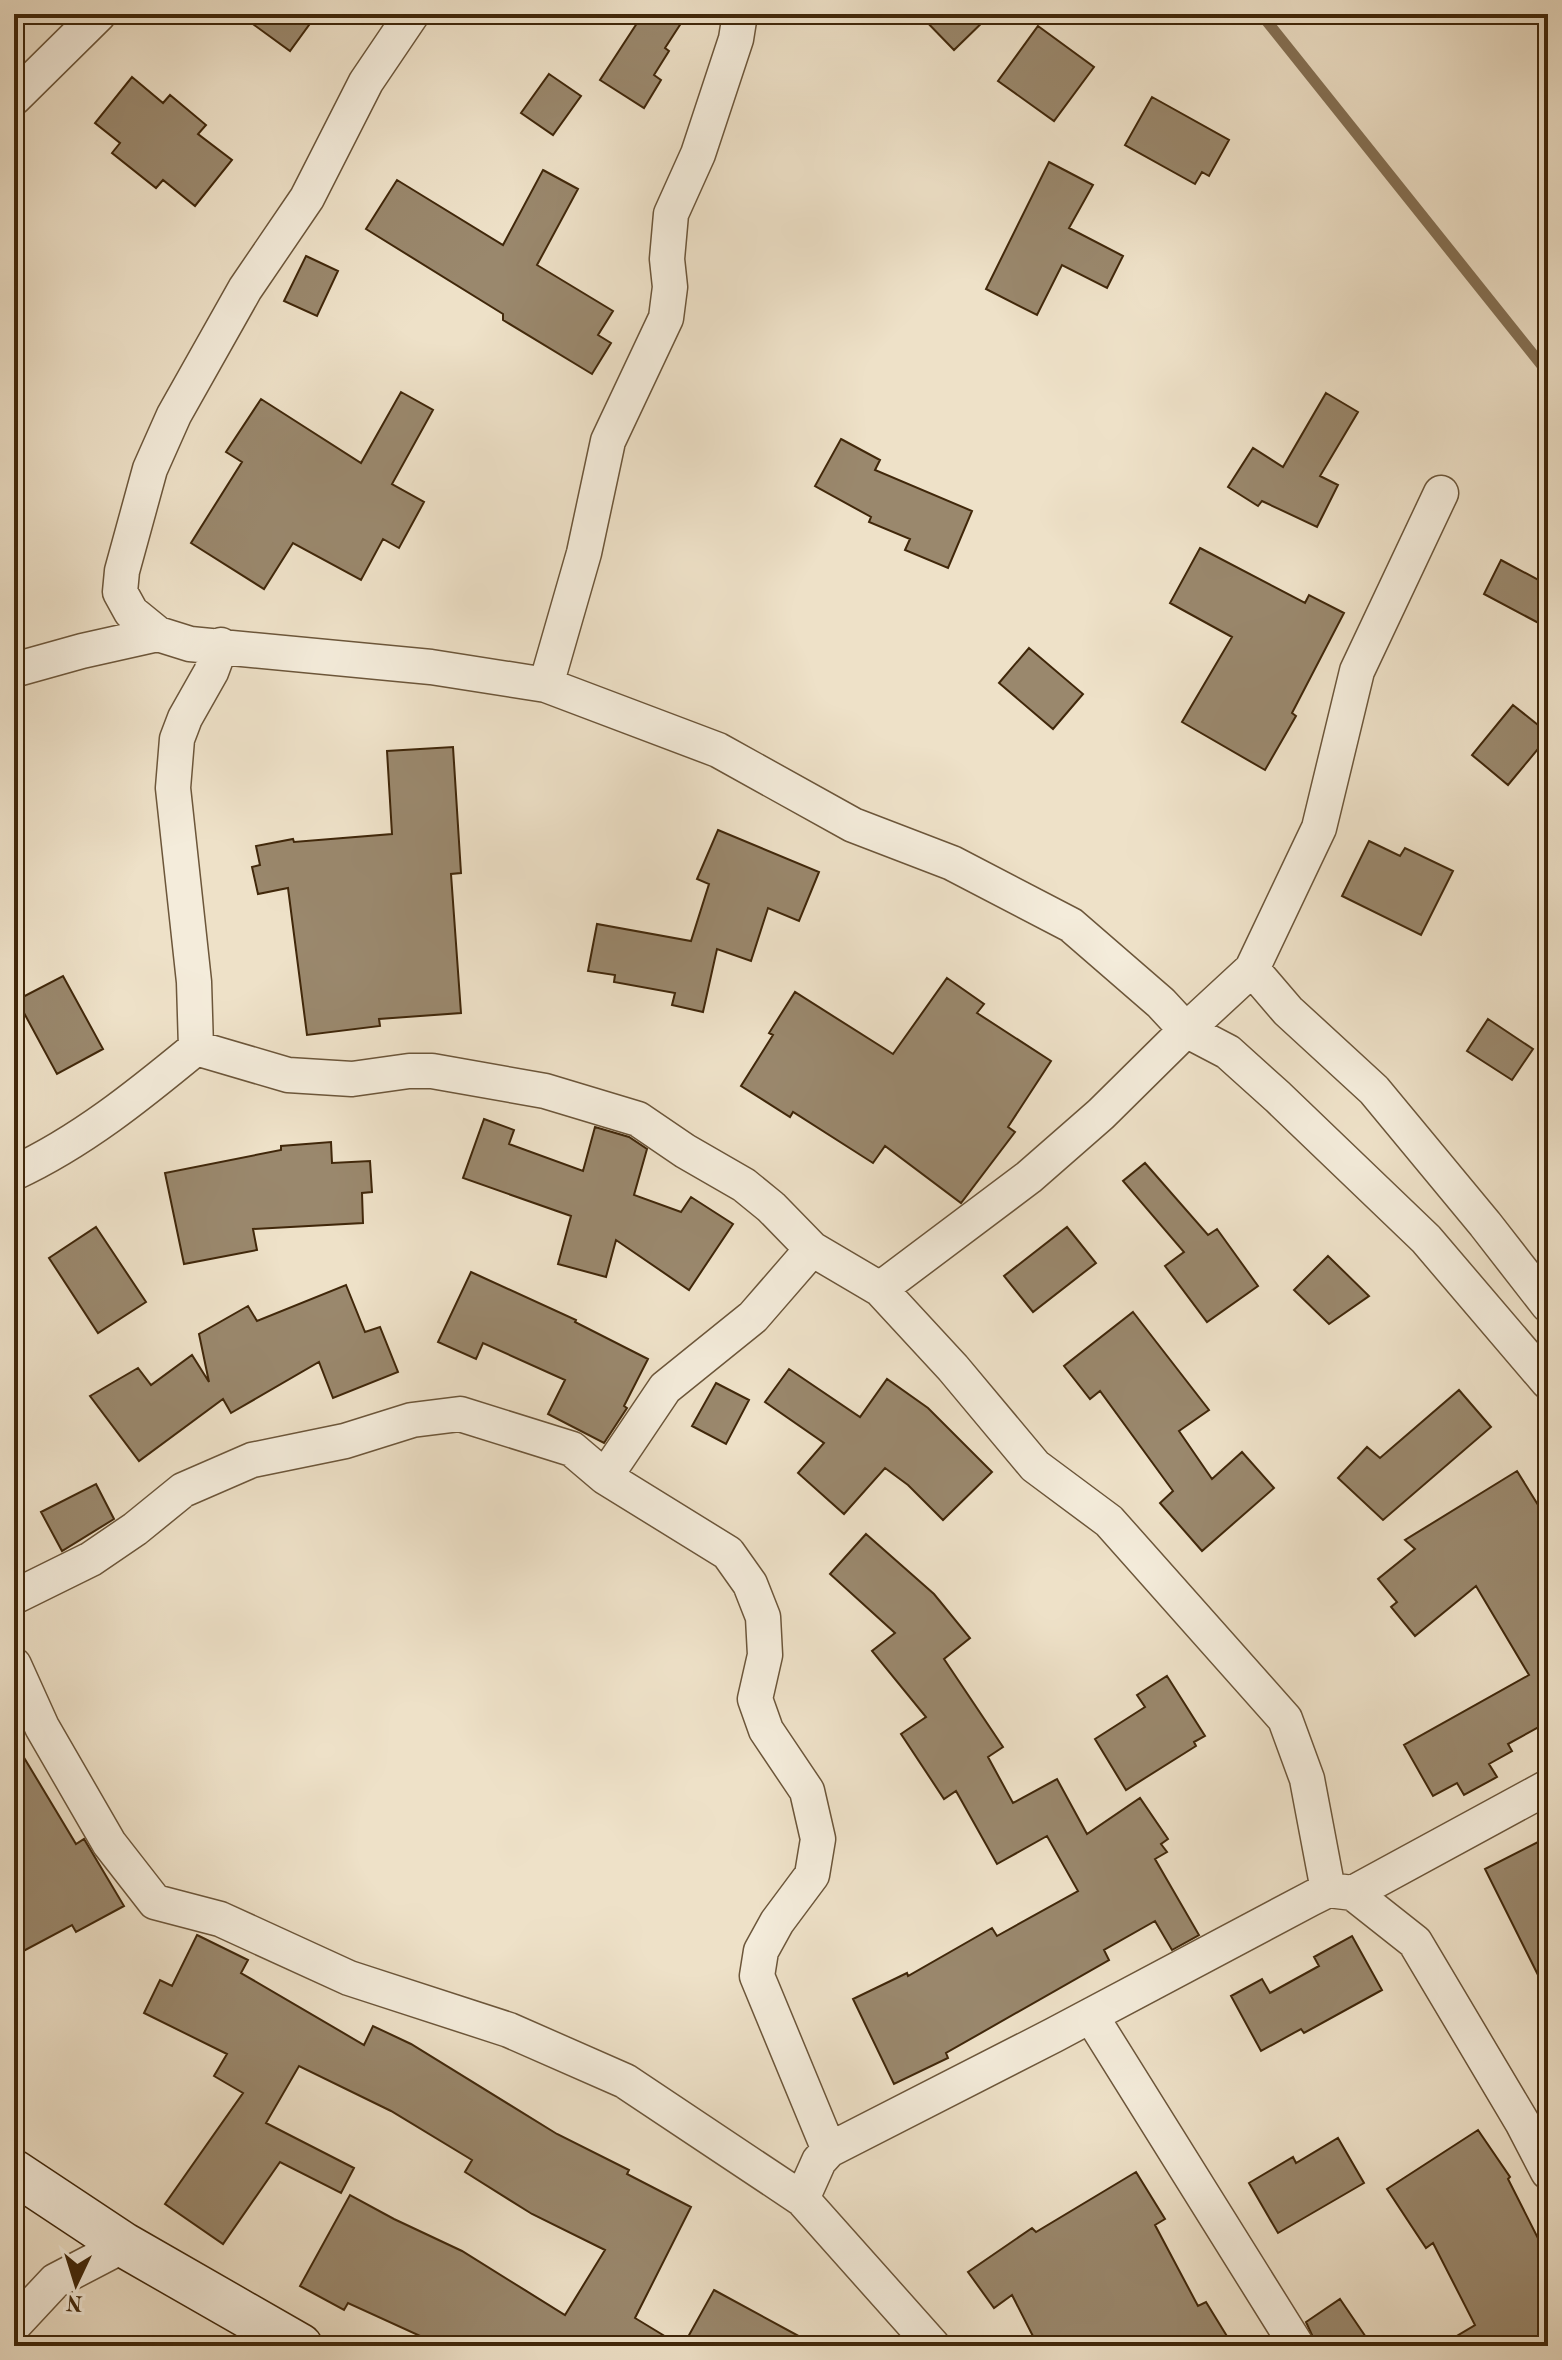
<svg xmlns="http://www.w3.org/2000/svg" width="1562" height="2360" viewBox="0 0 1562 2360" font-family="'Old Standard TT',serif">
	<style>
		.lines { fill: none; stroke-linecap: round; stroke-linejoin: round }
		.stream { stroke: #857155; stroke-width: 11 }
		.building { fill: #9a886d; stroke: #40270a; stroke-width: 2 }
		.street-casing { stroke: #6c563a; stroke-width: 37 }
		.secondary-casing { stroke: #40270a; stroke-width: 47 }
		.street { stroke: #f4ecdb; stroke-width: 34 }
		.secondary { stroke: #f4ecdb; stroke-width: 44 }
	</style>
	<rect width="100%" height="100%" fill="#eee1c8"/>
	<filter id="stains"><feTurbulence type="fractalNoise" baseFrequency=".0025" numOctaves="4"/><feColorMatrix values="0 0 0 0 .2 0 0 0 0 .09 0 0 0 0 .02 0 0 0 .5 -.17"/></filter>
	<radialGradient id="worn" r=".72"><stop offset=".6" stop-color="#630" stop-opacity="0"/><stop offset="1" stop-color="#630" stop-opacity=".3"/></radialGradient>
	<g class="lines">
		<!-- stream -->
		<path class="stream" d="M 1261,14 L 1548,373"/>
	</g>
	<!-- building -->
	<path class="building" d="M 239,14 L 317,14 L 290,51 Z
		M 643,14 L 687,14 L 665,48 L 669,51 L 654,75 L 661,80 L 644,108 L 600,80 Z
		M 919,14 L 991,14 L 954,50 Z
		M 1038,26 L 1094,67 L 1054,121 L 998,81 Z
		M 549,74 L 581,96 L 553,135 L 521,113 Z
		M 132,77 L 163,103 L 170,95 L 206,125 L 198,134 L 232,160 L 195,206 L 163,180 L 156,188 L 112,153 L 120,143 L 95,123 Z
		M 1152,97 L 1229,140 L 1209,176 L 1202,172 L 1195,184 L 1125,145 Z
		M 1049,162 L 1093,185 L 1069,228 L 1123,256 L 1107,288 L 1062,265 L 1037,315 L 986,289 Z
		M 543,170 L 578,189 L 537,265 L 613,311 L 598,335 L 611,343 L 592,374 L 503,320 L 503,314 L 366,229 L 397,180 L 503,245 Z
		M 306,256 L 338,271 L 317,316 L 284,301 Z
		M 401,392 L 433,410 L 392,484 L 424,502 L 399,548 L 383,539 L 361,580 L 293,543 L 264,589 L 191,543 L 242,462 L 226,452 L 261,399 L 361,463 Z
		M 1326,393 L 1358,412 L 1320,476 L 1338,485 L 1317,527 L 1262,501 L 1258,506 L 1228,487 L 1253,448 L 1283,467 Z
		M 841,439 L 880,460 L 875,470 L 972,511 L 948,568 L 905,550 L 910,539 L 869,522 L 871,517 L 815,486 Z
		M 1200,548 L 1305,603 L 1309,595 L 1344,613 L 1292,713 L 1296,716 L 1265,770 L 1182,722 L 1232,637 L 1170,603 Z
		M 1501,560 L 1548,585 L 1548,628 L 1484,594 Z
		M 1029,648 L 1083,694 L 1053,729 L 999,683 Z
		M 1513,705 L 1548,733 L 1548,737 L 1508,785 L 1472,755 Z
		M 453,747 L 461,873 L 451,874 L 461,1013 L 379,1019 L 380,1026 L 307,1035 L 288,888 L 258,894 L 252,867 L 260,865 L 256,846 L 293,839 L 294,842 L 392,834 L 387,751 Z
		M 718,830 L 819,872 L 799,921 L 768,908 L 751,961 L 717,949 L 703,1012 L 672,1005 L 675,993 L 614,982 L 615,975 L 588,971 L 597,924 L 691,941 L 709,884 L 697,879 Z
		M 1369,841 L 1400,856 L 1405,848 L 1453,871 L 1421,935 L 1342,896 Z
		M 63,976 L 103,1049 L 57,1074 L 17,1000 Z
		M 947,978 L 984,1004 L 977,1013 L 1051,1061 L 1008,1127 L 1015,1132 L 961,1203 L 885,1146 L 873,1163 L 793,1112 L 790,1117 L 741,1086 L 773,1035 L 769,1033 L 795,992 L 893,1054 Z
		M 1488,1019 L 1533,1049 L 1512,1080 L 1467,1051 Z
		M 484,1119 L 514,1130 L 509,1144 L 583,1171 L 595,1127 L 629,1137 L 647,1149 L 634,1195 L 681,1212 L 691,1197 L 733,1224 L 689,1290 L 616,1240 L 606,1277 L 558,1264 L 571,1216 L 463,1178 Z
		M 331,1142 L 332,1163 L 370,1161 L 372,1192 L 362,1193 L 363,1223 L 253,1229 L 257,1250 L 184,1264 L 165,1173 L 281,1150 L 281,1146 Z
		M 1145,1163 L 1208,1235 L 1217,1229 L 1258,1286 L 1207,1322 L 1165,1266 L 1184,1252 L 1123,1181 Z
		M 96,1227 L 146,1302 L 98,1333 L 49,1258 Z
		M 1067,1227 L 1096,1263 L 1033,1312 L 1004,1276 Z
		M 1328,1256 L 1369,1296 L 1329,1324 L 1294,1290 Z
		M 471,1272 L 576,1320 L 575,1322 L 648,1359 L 624,1406 L 627,1408 L 604,1443 L 548,1414 L 565,1380 L 483,1343 L 476,1359 L 438,1342 Z
		M 346,1285 L 365,1332 L 380,1327 L 398,1372 L 333,1398 L 319,1362 L 231,1413 L 223,1399 L 139,1461 L 90,1396 L 138,1368 L 151,1385 L 192,1355 L 209,1382 L 199,1334 L 248,1306 L 257,1321 Z
		M 1133,1312 L 1209,1410 L 1179,1431 L 1212,1479 L 1242,1452 L 1274,1488 L 1202,1551 L 1160,1503 L 1173,1491 L 1100,1391 L 1090,1399 L 1064,1366 Z
		M 789,1369 L 860,1417 L 887,1379 L 928,1408 L 992,1472 L 943,1520 L 908,1485 L 885,1468 L 844,1514 L 798,1473 L 824,1443 L 765,1402 Z
		M 716,1383 L 749,1400 L 726,1444 L 692,1426 Z
		M 1459,1390 L 1491,1427 L 1383,1520 L 1338,1478 L 1367,1447 L 1380,1458 Z
		M 1517,1471 L 1548,1521 L 1548,1722 L 1508,1744 L 1512,1751 L 1489,1764 L 1497,1777 L 1464,1795 L 1457,1783 L 1433,1796 L 1404,1745 L 1529,1675 L 1476,1586 L 1415,1636 L 1391,1607 L 1397,1602 L 1378,1579 L 1415,1549 L 1405,1540 Z
		M 96,1484 L 114,1519 L 62,1551 L 41,1512 Z
		M 866,1534 L 934,1594 L 970,1638 L 944,1659 L 1003,1747 L 988,1757 L 1013,1803 L 1057,1779 L 1087,1834 L 1140,1798 L 1168,1839 L 1161,1844 L 1167,1852 L 1155,1859 L 1199,1935 L 1172,1950 L 1155,1921 L 1104,1950 L 1109,1960 L 946,2053 L 948,2058 L 894,2084 L 853,1999 L 907,1973 L 908,1976 L 992,1928 L 997,1936 L 1078,1891 L 1047,1836 L 997,1864 L 956,1791 L 944,1799 L 901,1734 L 926,1717 L 872,1651 L 895,1633 L 830,1574 Z
		M 1167,1676 L 1205,1736 L 1194,1742 L 1196,1746 L 1126,1790 L 1095,1739 L 1145,1707 L 1137,1695 Z
		M 14,1741 L 76,1844 L 84,1839 L 124,1906 L 76,1932 L 72,1925 L 14,1956 Z
		M 1548,1837 L 1548,1995 L 1485,1869 Z
		M 197,1935 L 248,1960 L 241,1973 L 364,2045 L 373,2026 L 411,2044 L 557,2134 L 629,2170 L 627,2174 L 691,2207 L 635,2318 L 681,2346 L 442,2346 L 348,2303 L 344,2310 L 300,2286 L 350,2195 L 394,2219 L 462,2251 L 565,2315 L 605,2250 L 532,2214 L 465,2172 L 472,2160 L 391,2111 L 299,2066 L 266,2123 L 354,2168 L 341,2193 L 280,2162 L 223,2244 L 165,2204 L 243,2093 L 214,2076 L 227,2054 L 144,2013 L 160,1980 L 172,1986 Z
		M 1352,1936 L 1382,1990 L 1304,2033 L 1301,2029 L 1261,2051 L 1231,1996 L 1262,1979 L 1270,1993 L 1319,1966 L 1314,1957 Z
		M 1478,2130 L 1510,2177 L 1508,2179 L 1548,2258 L 1548,2346 L 1440,2346 L 1475,2325 L 1433,2243 L 1426,2248 L 1387,2189 Z
		M 1338,2138 L 1364,2183 L 1278,2233 L 1249,2183 L 1293,2157 L 1296,2163 Z
		M 1136,2172 L 1165,2219 L 1155,2225 L 1198,2306 L 1206,2302 L 1233,2346 L 1038,2346 L 1012,2295 L 994,2308 L 968,2272 L 1032,2228 L 1036,2232 Z
		M 714,2290 L 817,2346 L 683,2346 Z
		M 1340,2299 L 1372,2346 L 1317,2346 L 1306,2322 Z"/>
	<g class="lines">
		<defs>
			<path id="street" d="M 412,14 L 366,82 L 307,198 L 245,289 L 174,415 L 150,469 L 122,571 L 120,592 L 131,612 L 158,634 L 190,644 L 431,667 L 546,685 L 718,750 L 853,825 L 952,863 L 1071,925 L 1161,1003 L 1186,1030 L 1228,1052 L 1278,1097 L 1426,1239 L 1548,1382
				M 14,98 L 99,14
				M 14,670 L 82,651 L 158,634
				M 546,685 L 584,553 L 608,441 L 666,318 L 670,287 L 667,259 L 671,214 L 698,154 L 736,39 L 740,14
				M 1252,969 L 1288,1011 L 1374,1090 L 1485,1224 L 1548,1305
				M 196,1048 L 288,1075 L 352,1079 L 409,1071 L 432,1071 L 545,1091 L 638,1119 L 685,1151 L 744,1185 L 771,1207 L 812,1249 L 880,1289 L 953,1368 L 1035,1466 L 1109,1521 L 1285,1719 L 1307,1779 L 1328,1890
				M 196,1048 L 194,982 L 173,788 L 177,739 L 185,718 L 211,672 L 221,645
				M 14,1173 C 81,1142 139,1095 196,1048
				M 880,1289 L 1029,1177 L 1101,1114 L 1186,1030 L 1252,969 L 1319,828 L 1357,671 L 1441,493
				M 605,1477 L 665,1388 L 753,1317 L 812,1249
				M 14,1597 L 91,1559 L 135,1529 L 183,1490 L 252,1460 L 345,1441 L 412,1420 L 460,1414 L 572,1449 L 605,1477 L 728,1553 L 750,1584 L 763,1617 L 765,1655 L 755,1699 L 766,1730 L 807,1791 L 818,1839 L 812,1875 L 777,1922 L 761,1951 L 757,1976 L 829,2150 L 819,2161 L 802,2199
				M 14,1665 L 42,1727 L 109,1843 L 155,1902 L 220,1919 L 349,1978 L 509,2030 L 625,2081 L 802,2199 L 933,2346
				M 1353,1893 L 1415,1942 L 1522,2122 L 1548,2172
				M 1091,2016 L 1297,2346
				M 829,2150 L 1054,2035 L 1312,1898 L 1328,1890 L 1353,1893 L 1548,1787
				M 14,2325 L 55,2281 L 124,2245"/>
			<path id="secondary" d="M 14,2172 L 124,2245 L 300,2346"/>
		</defs>
		<!-- street casing -->
		<use href="#street" class="street-casing"/>
		<!-- secondary casing -->
		<use href="#secondary" class="secondary-casing"/>
		<!-- street -->
		<use href="#street" class="street"/>
		<!-- secondary -->
		<use href="#secondary" class="secondary"/>
	</g>
	<!-- margin -->
	<rect width="1562" height="2360" fill="none" stroke="#eee1c8" stroke-width="48"/>
	<rect x="16" y="16" width="1530" height="2328" fill="none" stroke="#40270a" stroke-width="4"/>
	<rect x="24" y="24" width="1514" height="2312" fill="none" stroke="#40270a" stroke-width="2"/>
	<!-- north arrow -->
	<g transform="translate(76 2284) rotate(184)" stroke="#f4ecdb" stroke-width="6" paint-order="stroke">
	<path d="M0-6L14 30L0 20L-14 30Z" fill="#40270a"/>
	<text y="-12" font-size="22" font-weight="bold" text-anchor="middle" fill="#40270a">N</text>
	</g>
	<rect width="100%" height="100%" filter="url(#stains)"/>
	<rect width="100%" height="100%" fill="url(#worn)"/>
</svg>
